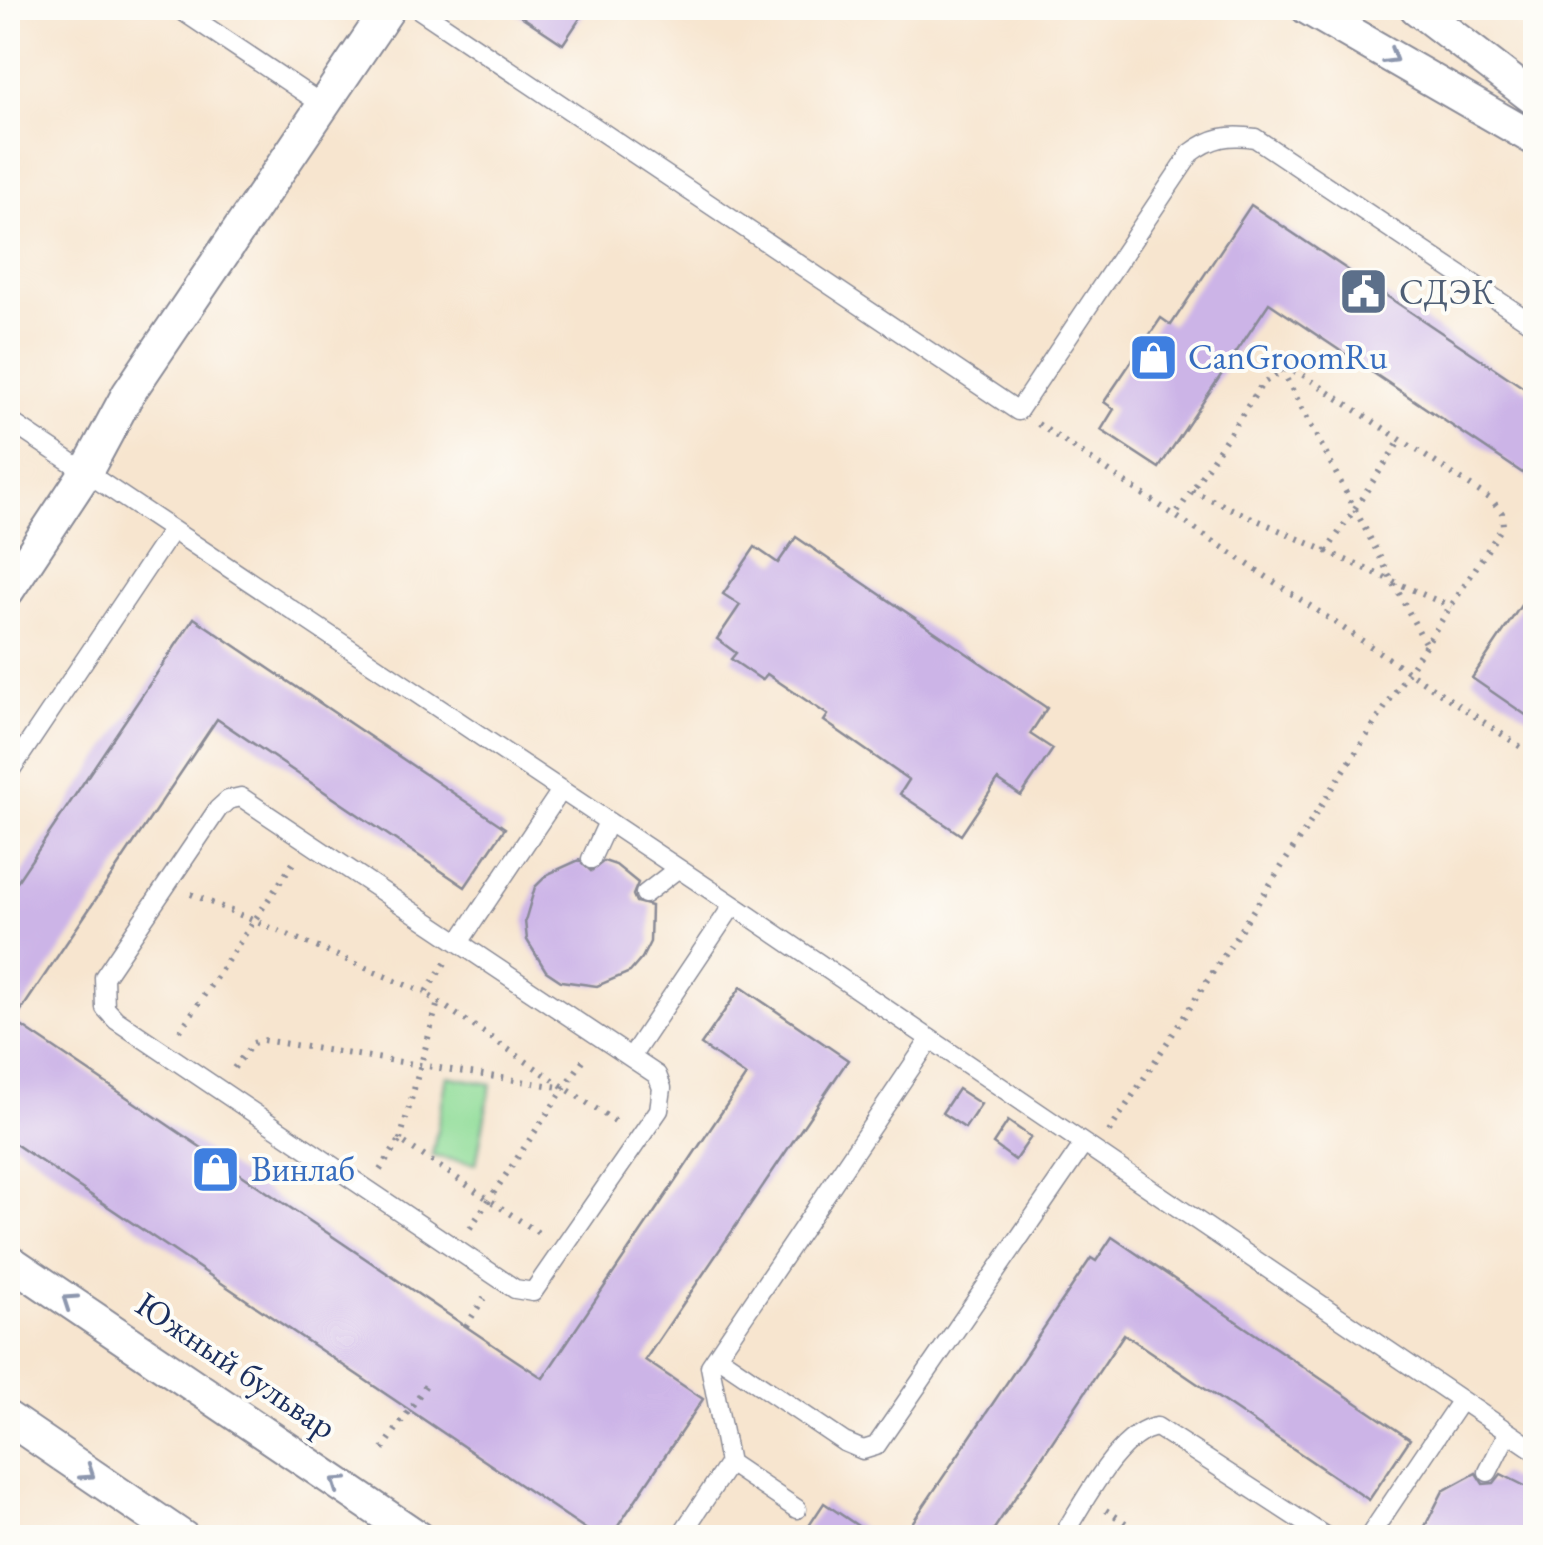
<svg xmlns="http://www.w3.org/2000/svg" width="1543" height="1545" viewBox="0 0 1543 1545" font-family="'EB Garamond',serif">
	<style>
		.green { fill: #92dd9a; stroke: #56867c; stroke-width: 2.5 }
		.building { fill: #ccb4e7 }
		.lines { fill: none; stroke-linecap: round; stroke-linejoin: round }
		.service-casing { stroke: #898a96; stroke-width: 21 }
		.minor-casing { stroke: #898a96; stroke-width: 36 }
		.path { stroke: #898a96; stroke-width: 6; stroke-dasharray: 2.5 8; stroke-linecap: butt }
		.service { stroke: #fff; stroke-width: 18 }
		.minor { stroke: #fff; stroke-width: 32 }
		.oneway { stroke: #8d97ae }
		.labels { text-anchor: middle; stroke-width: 8; stroke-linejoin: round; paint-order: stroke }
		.service-label { font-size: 35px; fill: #4e5e75; stroke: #fdfcf7; text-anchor: start }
		.shop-label { font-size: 35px; fill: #366cbe; stroke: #fdfcf7; text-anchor: start }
		.street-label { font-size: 35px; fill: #1b2f5e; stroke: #fdfcf7 }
	</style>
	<rect width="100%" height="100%" fill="#fdfcf7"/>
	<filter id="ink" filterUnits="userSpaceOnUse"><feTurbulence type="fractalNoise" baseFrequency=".01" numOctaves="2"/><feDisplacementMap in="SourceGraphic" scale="20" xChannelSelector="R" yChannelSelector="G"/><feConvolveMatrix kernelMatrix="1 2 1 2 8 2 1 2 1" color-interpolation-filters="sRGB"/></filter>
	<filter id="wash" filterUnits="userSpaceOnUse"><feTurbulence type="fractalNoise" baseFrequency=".0048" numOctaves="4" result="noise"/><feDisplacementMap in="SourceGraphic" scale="40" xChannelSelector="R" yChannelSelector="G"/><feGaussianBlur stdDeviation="2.25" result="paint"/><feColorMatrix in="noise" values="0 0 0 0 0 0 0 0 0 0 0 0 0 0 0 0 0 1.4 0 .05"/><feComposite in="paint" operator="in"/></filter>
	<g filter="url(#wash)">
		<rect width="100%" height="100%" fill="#f7e5cf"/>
		<!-- green -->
		<path class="green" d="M 447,1076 L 491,1084 L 476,1164 L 432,1156 Z"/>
		<g id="blocks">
			<!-- building -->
			<path class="building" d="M 509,8 L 587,8 L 563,44 Z
				M 1251,205 L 1536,396 L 1536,482 L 1269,303 L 1159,468 L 1101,430 L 1114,409 L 1104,402 L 1161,318 L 1171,325 Z
				M 796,537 L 1047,708 L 1030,734 L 1053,749 L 1021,796 L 998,780 L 961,835 L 900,794 L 909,780 L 824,721 L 828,715 L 767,674 L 762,680 L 731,659 L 736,653 L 717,639 L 740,605 L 723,594 L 755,547 L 778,563 Z
				M 1536,583 L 1536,722 L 1472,678 Z
				M 194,618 L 505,828 L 465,887 L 217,719 L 14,1021 L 517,1361 L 543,1378 L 746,1076 L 701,1045 L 741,987 L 848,1060 L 645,1360 L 703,1399 L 610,1538 L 599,1538 L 8,1139 L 8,895 Z
				M 579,860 L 591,871 L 604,861 L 616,865 L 638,883 L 633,895 L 636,902 L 651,906 L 650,942 L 642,958 L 630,972 L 597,986 L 561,981 L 546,971 L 527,940 L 525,921 L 535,887 L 548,874 Z
				M 958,1089 L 981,1104 L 965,1128 L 942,1113 Z
				M 1008,1121 L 1031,1137 L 1015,1160 L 993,1144 Z
				M 1112,1237 L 1410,1439 L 1369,1500 L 1124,1334 L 988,1538 L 902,1538 L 1091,1258 L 1096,1261 Z
				M 1476,1473 L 1483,1484 L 1494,1483 L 1501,1474 L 1531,1489 L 1536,1494 L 1536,1538 L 1419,1538 L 1443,1491 Z
				M 824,1503 L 876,1538 L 801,1538 Z"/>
		</g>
	</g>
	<g filter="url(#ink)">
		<use href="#blocks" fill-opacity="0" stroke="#898a96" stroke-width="2.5"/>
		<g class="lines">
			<defs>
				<path id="service" d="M 178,8 L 323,105
					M 417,8 L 1018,411 L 1191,153 C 1212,137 1229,134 1255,138 L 1536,326
					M 8,420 L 745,913 L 1536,1451
					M 8,774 L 172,530
					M 241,797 L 657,1075 L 662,1088 L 659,1110 L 533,1292 L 515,1289 L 116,1020 L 105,1008 L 104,977 L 218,809 L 228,800 Z
					M 591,859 L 607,824
					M 645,894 L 676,870
					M 460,941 L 560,792
					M 631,1057 L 733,905
					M 717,1356 L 844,1442 L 863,1450 L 876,1446 L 1083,1145
					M 729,1463 L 797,1509
					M 1488,1472 L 1508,1432
					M 679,1538 L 729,1463 L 710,1366 L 929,1041
					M 1061,1538 C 1083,1505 1118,1432 1157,1427 L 1328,1538
					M 1368,1538 L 1461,1400"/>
				<path id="minor" d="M 1307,8 L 1536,140
					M 1416,8 L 1536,100
					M 8,590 L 86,472 L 128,394 L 389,8
					M 8,1260 L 419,1538
					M 8,1418 L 184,1538"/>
			</defs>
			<!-- service casing -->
			<use href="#service" class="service-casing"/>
			<!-- minor casing -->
			<use href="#minor" class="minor-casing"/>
			<!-- path -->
			<path class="path" d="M 1282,370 L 1426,645
				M 1038,424 L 1536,757
				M 1192,491 L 1451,607
				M 1326,552 L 1401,439
				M 191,894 L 425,993
				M 445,963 L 425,993 L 620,1125
				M 180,1031 L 293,863
				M 234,1068 L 253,1043 L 263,1040 L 565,1088
				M 1109,1132 L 1503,526 L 1502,513 L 1492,500 L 1300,373 L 1286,369 L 1263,383 L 1175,516
				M 400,1140 L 438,1002
				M 380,1170 L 400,1140 L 543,1236
				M 470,1228 L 586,1056
				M 466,1326 L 484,1298
				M 383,1449 L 426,1385
				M 1106,1510 L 1148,1538"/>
			<!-- service -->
			<use href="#service" class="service"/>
			<!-- minor -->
			<use href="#minor" class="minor"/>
		</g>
		<!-- one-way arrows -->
		<defs><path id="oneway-chevron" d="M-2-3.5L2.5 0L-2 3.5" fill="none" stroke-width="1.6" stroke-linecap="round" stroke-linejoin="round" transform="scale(2.5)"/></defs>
		<g class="oneway">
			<use href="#oneway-chevron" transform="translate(1391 57) rotate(31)"/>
			<use href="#oneway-chevron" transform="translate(69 1301) rotate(-146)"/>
			<use href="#oneway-chevron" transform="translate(88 1473) rotate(34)"/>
			<use href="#oneway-chevron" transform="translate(338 1483) rotate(-146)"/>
		</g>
	</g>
	<!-- icons -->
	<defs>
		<symbol id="civic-square" viewBox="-11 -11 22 22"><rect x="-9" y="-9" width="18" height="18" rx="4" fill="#5c6f8a" stroke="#fdfcf7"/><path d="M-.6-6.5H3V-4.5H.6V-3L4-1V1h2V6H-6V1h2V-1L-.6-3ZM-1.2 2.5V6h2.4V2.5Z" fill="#fff"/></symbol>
		<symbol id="shop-square" viewBox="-11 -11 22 22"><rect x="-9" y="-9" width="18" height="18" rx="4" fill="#3f7fe0" stroke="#fdfcf7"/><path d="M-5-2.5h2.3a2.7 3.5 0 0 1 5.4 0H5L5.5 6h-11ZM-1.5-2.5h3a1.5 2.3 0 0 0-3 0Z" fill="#fff"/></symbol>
	</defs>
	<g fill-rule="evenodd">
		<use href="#civic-square" x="1336" y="264" width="55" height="55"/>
		<use href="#shop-square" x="1126" y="330" width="55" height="55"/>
		<use href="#shop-square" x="188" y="1142" width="55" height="55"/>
	</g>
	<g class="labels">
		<!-- service labels -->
		<g class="service-label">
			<text x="1399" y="304">СДЭК</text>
		</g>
		<!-- shop labels -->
		<g class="shop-label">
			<text x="1188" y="369">CanGroomRu</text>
			<text x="251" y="1181">Винлаб</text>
		</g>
		<!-- street labels -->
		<g class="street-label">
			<text transform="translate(236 1365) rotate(34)" y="12">Южный бульвар</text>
		</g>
	</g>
	<!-- margin -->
	<rect width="1543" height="1545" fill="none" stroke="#fdfcf7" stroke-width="40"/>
</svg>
